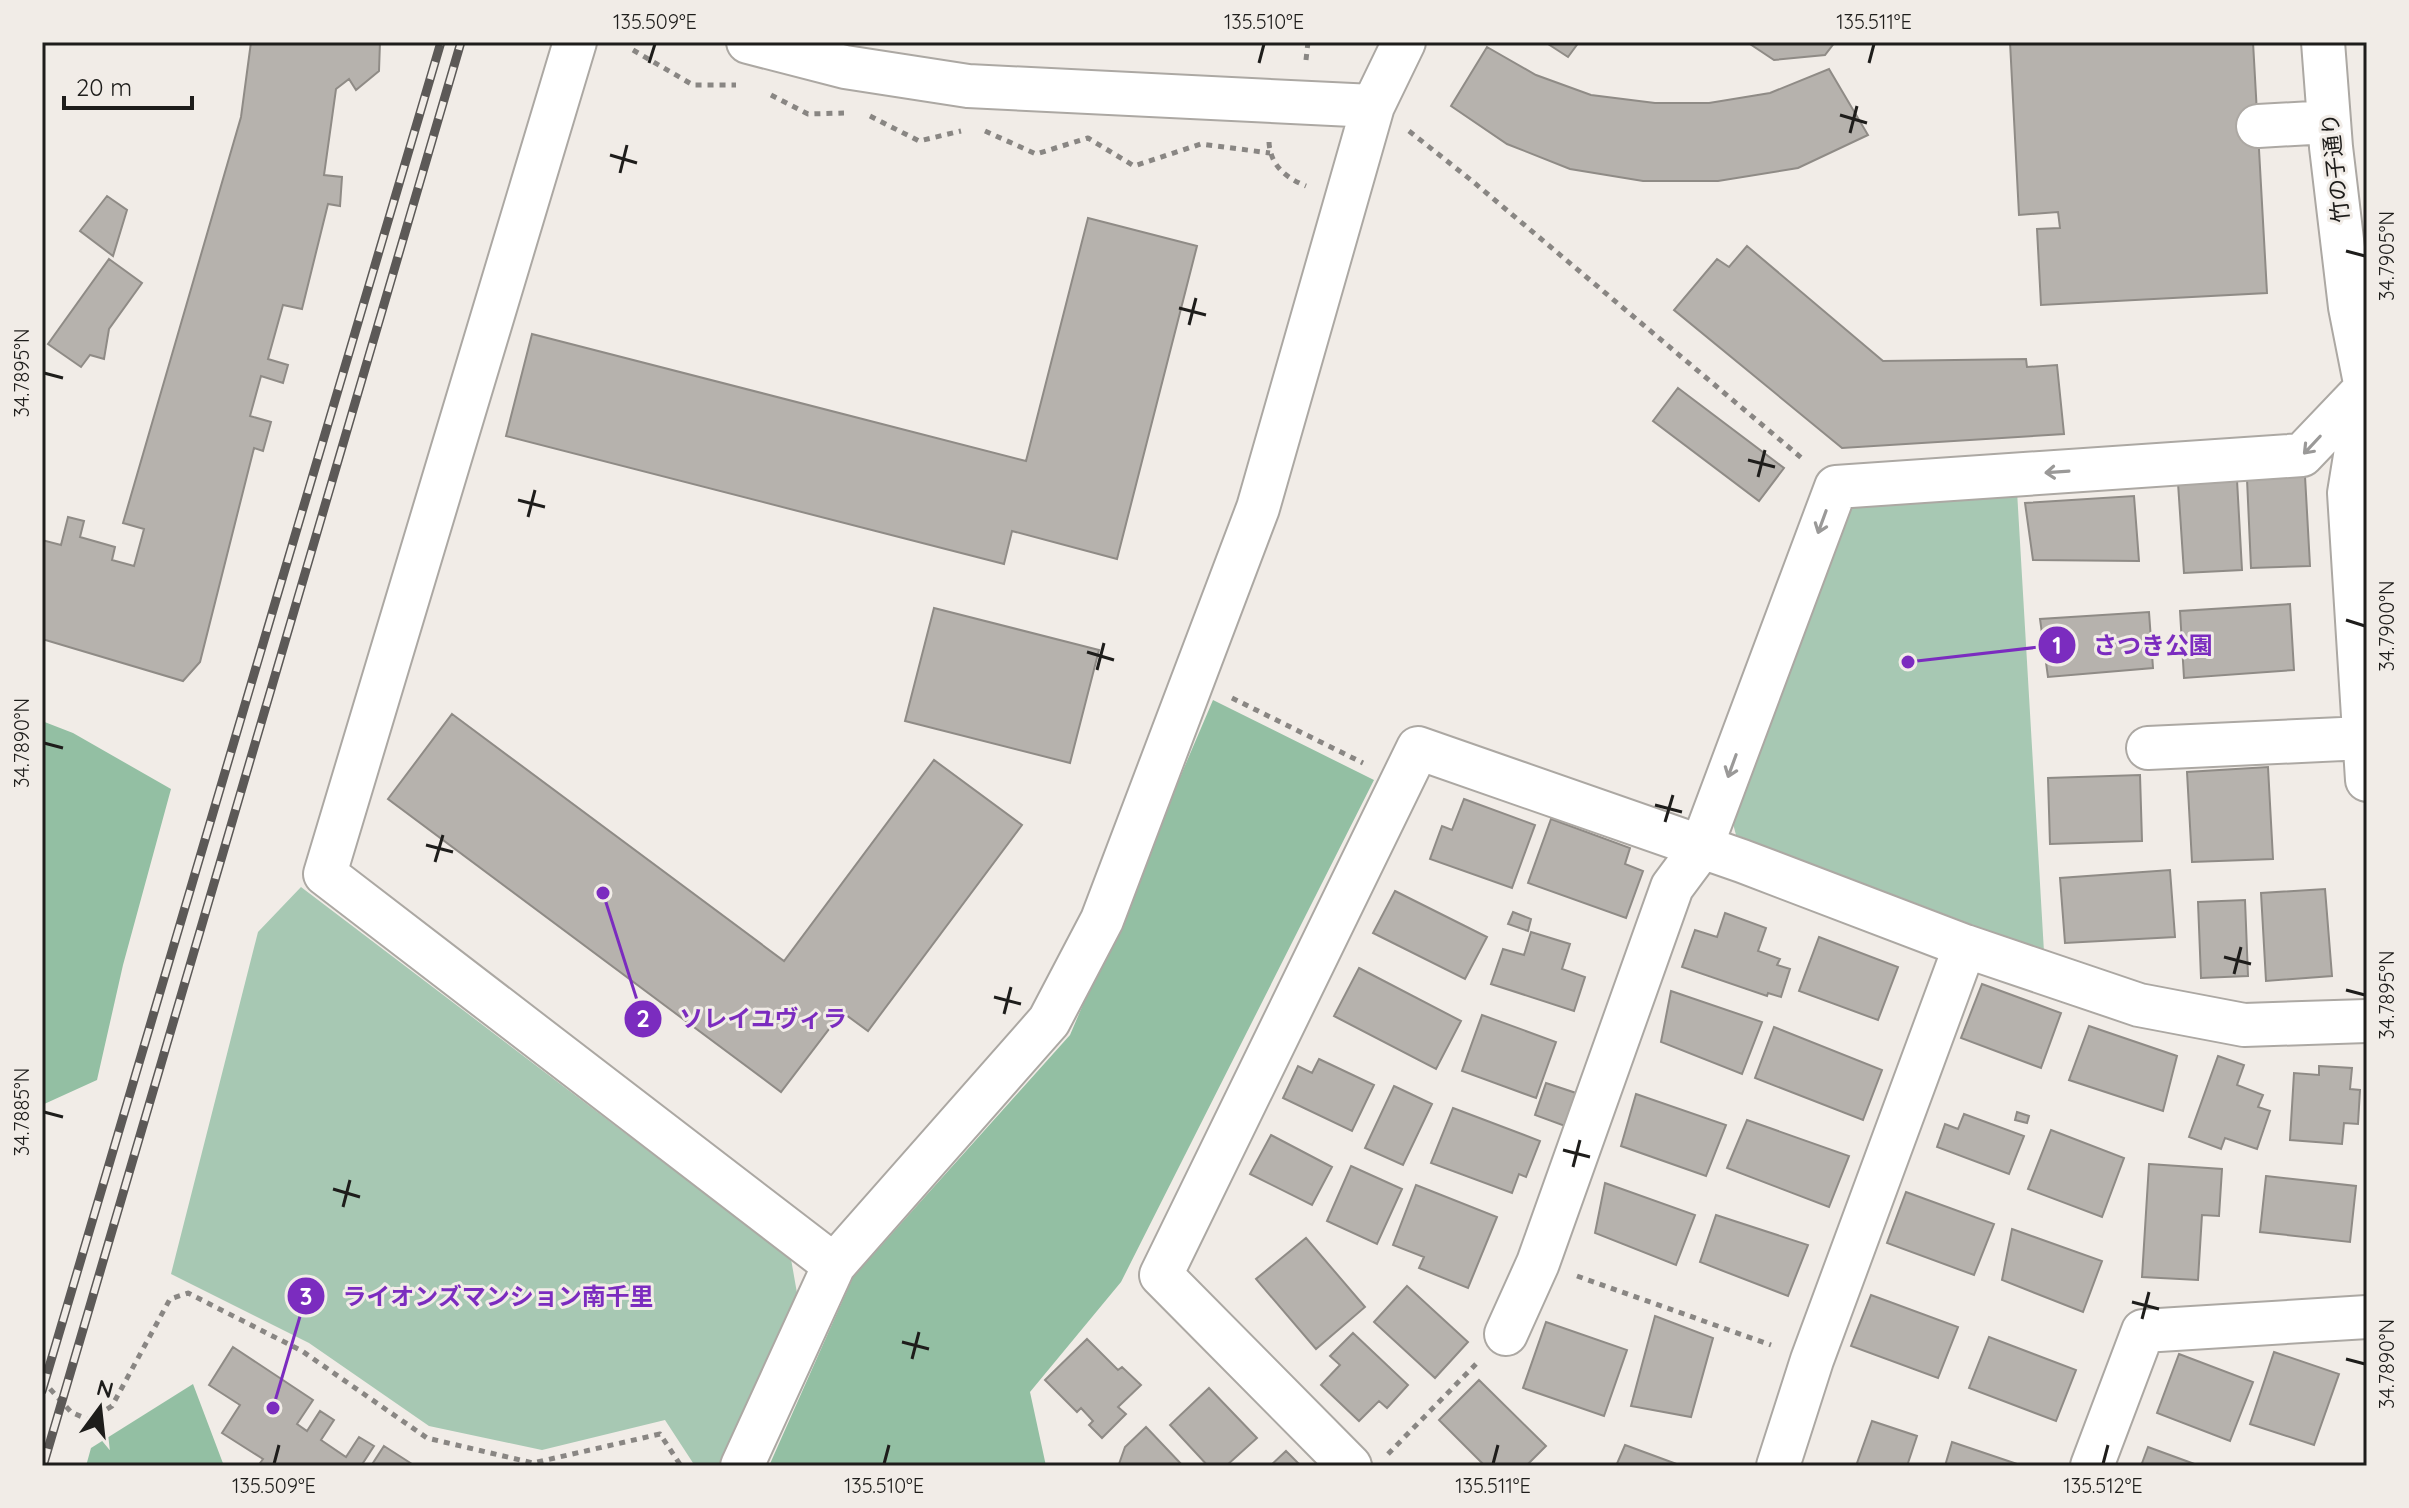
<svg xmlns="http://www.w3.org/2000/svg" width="2409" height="1508" viewBox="0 0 2409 1508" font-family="Quicksand,'Noto Sans JP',sans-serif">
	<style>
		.green { fill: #a7c8b3 }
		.forest { fill: #93bfa3 }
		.building { fill: #b6b2ad; stroke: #8f8b86; stroke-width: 2 }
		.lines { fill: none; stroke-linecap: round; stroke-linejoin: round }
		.minor-casing { stroke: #aca8a3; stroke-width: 46 }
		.path { stroke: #898683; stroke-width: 5; stroke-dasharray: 6 6; stroke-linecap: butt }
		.minor { stroke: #fff; stroke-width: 42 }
		.rail-casing { stroke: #5c5957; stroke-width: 9 }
		.rail { stroke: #f1ece7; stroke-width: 6; stroke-dasharray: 18; stroke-linecap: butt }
		.oneway { stroke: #9a9998 }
		.ticks { fill: none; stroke: #1e1d1b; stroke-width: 3 }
		.labels { text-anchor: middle; stroke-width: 6; stroke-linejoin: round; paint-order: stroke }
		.street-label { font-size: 22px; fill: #1e1d1b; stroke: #f1ece7 }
		.leader { fill: none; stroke: #7b2cbf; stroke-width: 3 }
		.callout-dot { fill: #7b2cbf; stroke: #f1ece7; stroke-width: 3 }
		.mark-label { font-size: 24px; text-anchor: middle; font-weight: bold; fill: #fff }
		.callout-label { font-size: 24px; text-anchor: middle; font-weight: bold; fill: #7b2cbf; stroke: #f1ece7; stroke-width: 6; stroke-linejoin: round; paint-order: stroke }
		.neatline { fill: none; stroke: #1e1d1b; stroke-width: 3 }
		.ticks-label { font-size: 20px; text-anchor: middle; fill: #1e1d1b }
	</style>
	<rect width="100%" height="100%" fill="#f1ece7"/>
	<!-- green -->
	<path class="green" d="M 2017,491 L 2044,952 L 1736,835 L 1731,816 L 1846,507 Z
		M 301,887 L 791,1259 L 797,1293 L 721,1462 L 715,1466 L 695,1466 L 665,1420 L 542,1450 L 429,1426 L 309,1343 L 171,1274 L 258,932 Z"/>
	<!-- forest -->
	<path class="forest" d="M 1213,700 L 1374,780 L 1121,1282 L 1030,1392 L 1046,1466 L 769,1466 L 853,1277 L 1070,1035 Z
		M 42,721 L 73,733 L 171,789 L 123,965 L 97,1080 L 42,1105 Z
		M 193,1384 L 224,1466 L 86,1466 L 91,1448 Z"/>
	<!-- building -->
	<path class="building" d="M 251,42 L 380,42 L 379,71 L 356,90 L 349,79 L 336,89 L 324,175 L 342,177 L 340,206 L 328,204 L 302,309 L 283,305 L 268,359 L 288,365 L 283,383 L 261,376 L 250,416 L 271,422 L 263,451 L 254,448 L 200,662 L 183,681 L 42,639 L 42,540 L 61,545 L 68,517 L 84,521 L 80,537 L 115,547 L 112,560 L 134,566 L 144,529 L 123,523 L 241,117 Z
		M 1545,42 L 1579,42 L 1568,57 Z
		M 1747,42 L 1835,42 L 1825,55 L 1774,60 Z
		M 2010,42 L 2253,42 L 2267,293 L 2041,305 L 2037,229 L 2060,228 L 2058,212 L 2019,215 Z
		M 1487,47 L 1536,75 L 1591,95 L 1655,103 L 1709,103 L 1770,93 L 1829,69 L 1868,135 L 1798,168 L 1718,181 L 1643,181 L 1570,169 L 1507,144 L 1451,106 Z
		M 107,196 L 127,210 L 113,256 L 80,231 Z
		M 1088,218 L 1197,246 L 1117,559 L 1012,531 L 1004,564 L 506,436 L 532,334 L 1026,461 Z
		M 1747,246 L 1883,361 L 2026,359 L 2027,367 L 2057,365 L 2064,434 L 1842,448 L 1674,310 L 1717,259 L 1729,267 Z
		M 109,259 L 142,283 L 109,329 L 104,359 L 90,355 L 81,367 L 48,344 Z
		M 1678,388 L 1784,468 L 1759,501 L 1653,421 Z
		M 2305,476 L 2310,566 L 2251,568 L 2247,479 Z
		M 2237,480 L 2242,570 L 2184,573 L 2178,483 Z
		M 2134,496 L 2139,561 L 2033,560 L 2025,503 Z
		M 2290,604 L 2294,670 L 2184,678 L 2180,611 Z
		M 934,608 L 1099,650 L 1070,763 L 905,721 Z
		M 2149,612 L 2153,668 L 2048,677 L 2040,619 Z
		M 452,714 L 784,961 L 934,760 L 1022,825 L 868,1031 L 842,1012 L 781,1092 L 388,799 Z
		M 2268,767 L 2273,859 L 2192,862 L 2187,772 Z
		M 2140,775 L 2142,841 L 2050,844 L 2048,778 Z
		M 1464,799 L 1535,825 L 1512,888 L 1430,859 L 1442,826 L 1452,830 Z
		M 1551,819 L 1630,848 L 1625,864 L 1643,871 L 1626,918 L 1528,883 Z
		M 2170,870 L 2175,937 L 2065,943 L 2060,878 Z
		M 2325,889 L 2332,976 L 2266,981 L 2261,893 Z
		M 1395,891 L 1487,937 L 1465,979 L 1373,933 Z
		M 2245,900 L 2248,976 L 2201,978 L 2198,902 Z
		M 1513,912 L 1531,919 L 1528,931 L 1508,924 Z
		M 1725,913 L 1766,928 L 1758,951 L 1780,959 L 1777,965 L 1790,969 L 1781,997 L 1768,993 L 1767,996 L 1682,967 L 1695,930 L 1717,937 Z
		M 1531,932 L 1570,944 L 1562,969 L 1585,977 L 1574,1011 L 1491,984 L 1503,949 L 1524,955 Z
		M 1819,937 L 1898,967 L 1878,1020 L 1799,991 Z
		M 1359,968 L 1461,1021 L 1436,1069 L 1334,1016 Z
		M 1982,984 L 2061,1013 L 2041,1068 L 1961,1038 Z
		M 1671,991 L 1762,1022 L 1742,1074 L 1661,1042 Z
		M 1482,1015 L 1556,1042 L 1536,1098 L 1462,1071 Z
		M 2089,1026 L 2177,1056 L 2163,1111 L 2069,1080 Z
		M 1774,1027 L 1882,1070 L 1863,1120 L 1755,1078 Z
		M 2218,1056 L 2244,1065 L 2237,1085 L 2263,1095 L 2258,1107 L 2270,1111 L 2257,1149 L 2225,1138 L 2221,1149 L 2189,1137 Z
		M 1319,1059 L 1374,1085 L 1352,1131 L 1283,1098 L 1298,1066 L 1312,1073 Z
		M 2319,1066 L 2352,1068 L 2350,1089 L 2360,1090 L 2358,1124 L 2344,1123 L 2342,1144 L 2290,1140 L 2294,1073 L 2319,1075 Z
		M 1546,1083 L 1576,1093 L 1565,1126 L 1535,1115 Z
		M 1394,1086 L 1432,1104 L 1403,1165 L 1365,1148 Z
		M 1636,1094 L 1726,1125 L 1706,1176 L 1621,1146 Z
		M 1453,1108 L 1540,1141 L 1526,1177 L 1519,1174 L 1512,1193 L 1431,1163 Z
		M 2017,1112 L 2029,1116 L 2027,1123 L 2015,1120 Z
		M 1964,1114 L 2024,1136 L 2009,1174 L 1937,1147 L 1945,1124 L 1958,1129 Z
		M 1747,1120 L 1849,1156 L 1829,1207 L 1727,1168 Z
		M 2051,1130 L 2124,1158 L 2102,1217 L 2028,1189 Z
		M 1271,1135 L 1332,1167 L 1312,1205 L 1250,1174 Z
		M 2149,1164 L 2222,1169 L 2219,1216 L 2202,1215 L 2198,1280 L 2142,1277 Z
		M 1351,1166 L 1402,1189 L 1377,1244 L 1327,1221 Z
		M 2266,1176 L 2356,1186 L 2350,1242 L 2260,1232 Z
		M 1605,1183 L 1695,1215 L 1676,1265 L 1595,1233 Z
		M 1416,1185 L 1497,1217 L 1468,1288 L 1419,1268 L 1424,1257 L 1393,1245 Z
		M 1906,1192 L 1994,1224 L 1974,1275 L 1887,1243 Z
		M 1716,1215 L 1808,1245 L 1788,1296 L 1700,1262 Z
		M 2012,1229 L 2102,1261 L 2083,1312 L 2002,1280 Z
		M 1306,1238 L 1365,1307 L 1316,1349 L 1256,1279 Z
		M 1407,1286 L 1468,1342 L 1435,1378 L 1374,1322 Z
		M 1871,1295 L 1958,1327 L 1938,1378 L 1851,1346 Z
		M 1655,1316 L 1713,1338 L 1691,1417 L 1631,1406 Z
		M 1546,1322 L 1627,1350 L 1604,1416 L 1523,1388 Z
		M 1353,1333 L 1408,1385 L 1387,1408 L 1379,1401 L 1359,1421 L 1321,1385 L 1340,1365 L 1330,1356 Z
		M 1989,1337 L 2076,1370 L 2056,1421 L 1969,1388 Z
		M 1087,1339 L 1118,1370 L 1122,1367 L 1141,1385 L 1118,1407 L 1126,1414 L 1102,1438 L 1089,1425 L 1093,1421 L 1081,1408 L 1077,1412 L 1045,1380 Z
		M 233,1347 L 313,1400 L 297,1424 L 307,1431 L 320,1411 L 334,1420 L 321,1440 L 346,1457 L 359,1437 L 374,1446 L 361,1466 L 258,1466 L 263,1459 L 222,1433 L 240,1405 L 209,1385 Z
		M 2274,1352 L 2339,1374 L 2314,1445 L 2250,1424 Z
		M 2179,1354 L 2253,1382 L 2230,1441 L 2157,1413 Z
		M 1479,1380 L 1546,1446 L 1526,1466 L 1485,1466 L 1439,1420 Z
		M 1209,1388 L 1257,1438 L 1226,1466 L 1208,1466 L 1170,1425 Z
		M 1872,1421 L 1917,1436 L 1907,1466 L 1856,1466 Z
		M 1146,1427 L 1183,1466 L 1119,1464 L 1125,1447 Z
		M 1952,1442 L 2023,1466 L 1945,1466 Z
		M 1625,1445 L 1682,1466 L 1616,1466 Z
		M 384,1446 L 415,1466 L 371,1466 Z
		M 2148,1447 L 2200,1466 L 2141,1466 Z
		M 1286,1451 L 1301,1466 L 1270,1466 Z"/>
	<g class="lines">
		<defs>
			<path id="minor" d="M 575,42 L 325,874 L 834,1265
				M 748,42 L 845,67 L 968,86 L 1373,106
				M 2323,42 L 2331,147 L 2350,307 L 2366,388 L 2349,493 L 2367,780
				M 2258,126 L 2329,122
				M 2148,748 L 2364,738
				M 1506,1334 L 1538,1263 L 1672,887 L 1701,848 L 1836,487 L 2302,455 L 2366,388
				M 742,1466 L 834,1265 L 1049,1021 L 1102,920 L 1258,508 L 1373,106 L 1404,42
				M 1350,1466 L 1161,1275 L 1418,748 L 1742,861 L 1965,946 L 2139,1005 L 2244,1025 L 2367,1021
				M 1778,1466 L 1812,1360 L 1965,946
				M 2092,1466 L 2143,1331 L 2367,1317"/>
		</defs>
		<!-- minor casing -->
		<use href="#minor" class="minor-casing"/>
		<!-- path -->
		<path class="path" d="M 633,50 L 693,85 L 736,85
			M 1306,60 L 1308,42
			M 771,95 L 808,114 L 844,113
			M 870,116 L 919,141 L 961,131
			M 985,131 L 1036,154 L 1088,138 L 1134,166 L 1201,144 L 1270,153
			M 1409,131 L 1471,180 L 1804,460
			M 1269,142 C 1270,165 1286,178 1306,186
			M 1232,698 L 1363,763
			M 1577,1276 L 1771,1345
			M 42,1380 L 71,1412 L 89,1420 L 112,1406 L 170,1299 L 188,1293 L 302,1351 L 427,1438 L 533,1463 L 660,1434 L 681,1466
			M 1388,1454 L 1476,1364"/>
		<!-- minor -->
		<use href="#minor" class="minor"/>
		<defs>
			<path id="rail" d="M 42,1391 L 441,42
				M 43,1466 L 461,42"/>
		</defs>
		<!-- rail casing -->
		<use href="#rail" class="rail-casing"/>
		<!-- rail -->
		<use href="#rail" class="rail"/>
	</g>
	<!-- one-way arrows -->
	<defs><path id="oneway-shaft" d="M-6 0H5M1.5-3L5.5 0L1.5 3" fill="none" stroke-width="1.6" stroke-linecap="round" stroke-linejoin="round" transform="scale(2)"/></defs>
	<g class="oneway">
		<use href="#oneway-shaft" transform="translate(2312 445) rotate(133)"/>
		<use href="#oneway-shaft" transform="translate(2057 472) rotate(176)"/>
		<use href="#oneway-shaft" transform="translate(1822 522) rotate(110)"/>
		<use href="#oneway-shaft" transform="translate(1732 766) rotate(110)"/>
	</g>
	<!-- ticks -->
	<path class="ticks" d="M 649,63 L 655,44M 1259,63 L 1264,44M 1869,63 L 1874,44M 1840,115 L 1867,123M 1850,133 L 1857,106M 610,155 L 637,163M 620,173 L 627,145M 2346,251 L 2365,256M 1179,308 L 1206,315M 1189,325 L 1196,298M 44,373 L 63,378M 1748,460 L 1775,467M 1758,477 L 1765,450M 518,500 L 545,507M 528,517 L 535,490M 2346,620 L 2365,626M 1087,652 L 1114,660M 1097,670 L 1104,643M 44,743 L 63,748M 1655,805 L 1682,812M 1665,822 L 1673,795M 426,845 L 453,852M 435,862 L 443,835M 2224,957 L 2251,964M 2234,974 L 2241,947M 2346,990 L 2365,995M 994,997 L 1021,1004M 1004,1014 L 1011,987M 44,1112 L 63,1117M 1563,1150 L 1590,1157M 1573,1167 L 1580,1140M 333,1189 L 360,1197M 343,1207 L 350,1180M 2132,1302 L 2159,1309M 2142,1319 L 2149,1292M 902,1342 L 929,1349M 912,1359 L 919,1332M 2346,1359 L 2365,1364M 274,1464 L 279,1445M 884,1464 L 889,1445M 1493,1464 L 1498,1445M 2103,1464 L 2108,1445"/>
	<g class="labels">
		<!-- street labels -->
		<g class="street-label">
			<text transform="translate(2335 168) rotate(-96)" y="8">竹の子通り</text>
		</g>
	</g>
	<!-- callouts -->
	<path class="leader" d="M1908 662L2057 645M603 893L643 1019M273 1408L306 1296"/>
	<g class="callout-dot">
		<circle cx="1908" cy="662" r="8"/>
		<circle cx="603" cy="893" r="8"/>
		<circle cx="273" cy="1408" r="8"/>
		<circle cx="2057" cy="645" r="20"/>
		<circle cx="643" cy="1019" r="20"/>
		<circle cx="306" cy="1296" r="20"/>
	</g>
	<g class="mark-label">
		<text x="2057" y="654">1</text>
		<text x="643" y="1027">2</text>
		<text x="306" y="1305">3</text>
	</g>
	<g class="callout-label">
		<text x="2153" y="654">さつき公園</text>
		<text x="763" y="1027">ソレイユヴィラ</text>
		<text x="498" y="1305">ライオンズマンション南千里</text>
	</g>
	<!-- border -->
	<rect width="2409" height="1508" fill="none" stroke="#f1ece7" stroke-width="88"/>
	<!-- north arrow -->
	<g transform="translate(100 1408) rotate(15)" stroke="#f1ece7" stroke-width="6" paint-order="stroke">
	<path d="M0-6L14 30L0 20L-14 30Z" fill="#1e1d1b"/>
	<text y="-12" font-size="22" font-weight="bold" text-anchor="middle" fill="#1e1d1b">N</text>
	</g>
	<!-- scale -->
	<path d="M64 96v12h128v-12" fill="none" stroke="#1e1d1b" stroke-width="4"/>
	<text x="76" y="96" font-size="24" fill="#1e1d1b" stroke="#f1ece7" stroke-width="6" paint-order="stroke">20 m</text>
	<rect x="44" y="44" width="2321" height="1420" class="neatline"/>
	<g class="ticks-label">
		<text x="655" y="29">135.509°E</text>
		<text x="1264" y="29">135.510°E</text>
		<text x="1874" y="29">135.511°E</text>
		<text transform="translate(2387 256) rotate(-90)" y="7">34.7905°N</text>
		<text transform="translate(22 373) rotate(-90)" y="7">34.7895°N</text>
		<text transform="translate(2387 626) rotate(-90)" y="7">34.7900°N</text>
		<text transform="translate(22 743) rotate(-90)" y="7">34.7890°N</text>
		<text transform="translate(2387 995) rotate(-90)" y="7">34.7895°N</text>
		<text transform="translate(22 1112) rotate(-90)" y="7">34.7885°N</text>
		<text transform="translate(2387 1364) rotate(-90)" y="7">34.7890°N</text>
		<text x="274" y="1493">135.509°E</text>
		<text x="884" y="1493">135.510°E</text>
		<text x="1493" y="1493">135.511°E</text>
		<text x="2103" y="1493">135.512°E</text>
	</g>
</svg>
